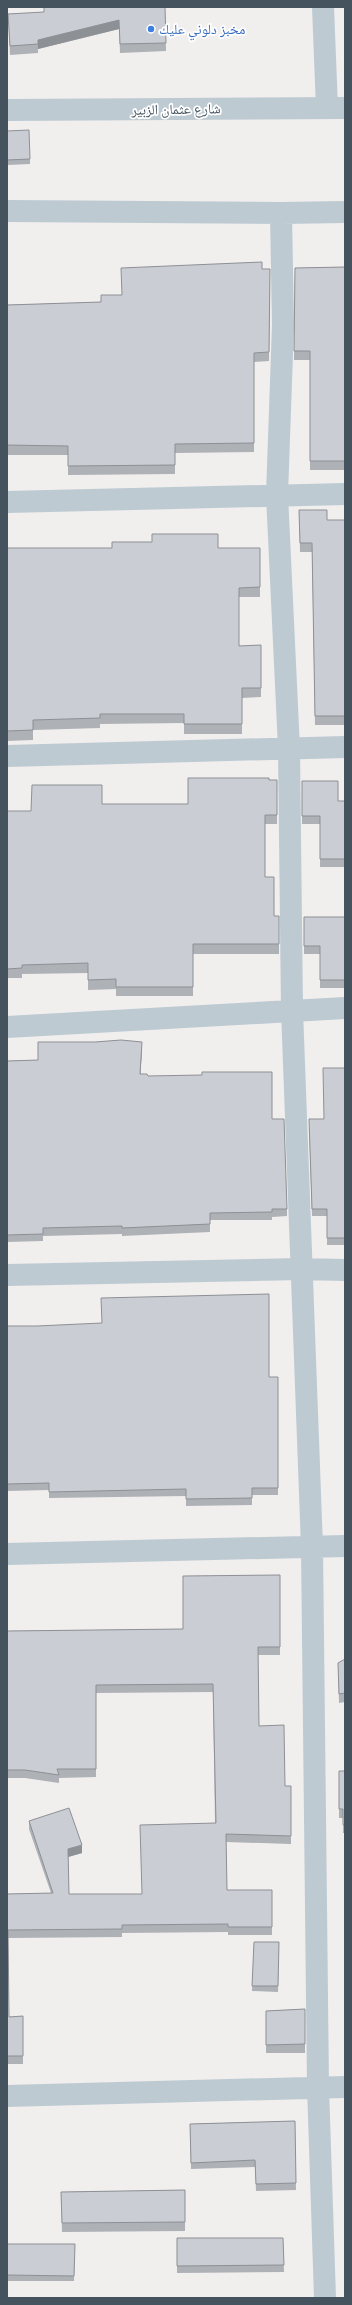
<svg xmlns="http://www.w3.org/2000/svg" width="352" height="2305" viewBox="0 0 352 2305" font-family="'Roboto Condensed','Noto Naskh Arabic',sans-serif">
	<style>
		.lines { fill: none; stroke-linecap: round; stroke-linejoin: round }
		.minor { stroke: #bdcad2; stroke-width: 22 }
		.wall { fill: #aeb1b6 }
		.shaded-wall { fill: #8d9094 }
		.building { fill: #caced4; stroke: #8d9094 }
		.shop-dot { fill: #3f7fe0; stroke: #fff; stroke-width: 1.5 }
		.labels { text-anchor: middle; stroke-width: 3.5; stroke-linejoin: round; paint-order: stroke }
		.shop-label { font-size: 14px; fill: #366cbe; stroke: #fff; text-anchor: start }
		.street-label { font-size: 14px; fill: #44535e; stroke: #fff }
	</style>
	<rect width="100%" height="100%" fill="#f1eeee"/>
	<g class="lines">
		<!-- minor -->
		<path class="minor" d="M 323,7 L 327,108
			M 7,110 L 345,108
			M 7,211 L 281,213 L 345,212
			M 281,213 L 283,325 L 277,495 L 289,748 L 292,1010 L 312,1547 L 318,2087 L 325,2298
			M 7,502 L 345,494
			M 7,756 L 345,747
			M 7,1027 L 345,1008
			M 7,1275 L 301,1269 L 345,1270
			M 7,1554 L 345,1546
			M 7,2096 L 345,2087"/>
	</g>
	<!-- wall -->
	<path class="wall" d="M 165,7 L 166,51 L 120,53 L 119,29 L 38,49 L 38,53 L 10,55 L 8,14 Z
		M 7,131 L 30,159 L 30,164 L 7,165 Z
		M 345,267 L 345,470 L 310,470 L 310,360 L 294,360 L 295,268 Z
		M 262,269 L 270,269 L 269,361 L 254,362 L 254,452 L 175,453 L 175,474 L 68,475 L 68,455 L 7,455 L 7,305 L 101,302 L 121,295 Z
		M 299,510 L 327,520 L 345,520 L 345,725 L 315,725 L 312,552 L 300,552 Z
		M 7,548 L 260,548 L 260,597 L 239,597 L 239,646 L 261,645 L 261,697 L 242,698 L 242,734 L 184,734 L 184,723 L 100,724 L 100,728 L 33,730 L 33,740 L 7,741 Z
		M 269,780 L 277,780 L 277,824 L 265,824 L 265,877 L 274,916 L 279,916 L 279,954 L 193,954 L 193,996 L 116,996 L 116,989 L 88,990 L 88,973 L 22,974 L 22,978 L 7,978 L 7,811 L 31,811 L 102,804 L 188,804 Z
		M 302,781 L 338,801 L 345,801 L 345,867 L 320,867 L 320,824 L 302,824 Z
		M 304,917 L 345,917 L 345,988 L 320,988 L 320,954 L 304,954 Z
		M 142,1049 L 140,1074 L 272,1119 L 287,1209 L 287,1216 L 272,1217 L 272,1220 L 210,1220 L 210,1232 L 122,1236 L 122,1234 L 43,1236 L 43,1241 L 7,1242 L 7,1061 L 38,1060 Z
		M 345,1068 L 345,1245 L 327,1245 L 327,1216 L 312,1216 L 309,1126 L 324,1119 Z
		M 7,1326 L 269,1377 L 278,1377 L 278,1495 L 252,1495 L 252,1505 L 186,1506 L 186,1496 L 49,1498 L 49,1490 L 7,1491 Z
		M 280,1575 L 280,1655 L 258,1655 L 259,1726 L 285,1786 L 291,1786 L 291,1844 L 226,1842 L 227,1890 L 272,1890 L 272,1935 L 228,1935 L 228,1932 L 122,1933 L 122,1937 L 8,1938 L 9,2017 L 23,2016 L 23,2064 L 7,2064 L 7,1894 L 51,1893 L 29,1829 L 29,1821 L 82,1853 L 68,1857 L 69,1894 L 142,1894 L 215,1823 L 213,1692 L 96,1693 L 96,1777 L 59,1778 L 59,1783 L 25,1778 L 7,1778 L 7,1631 L 183,1629 Z
		M 345,1659 L 345,1702 L 339,1703 L 338,1663 Z
		M 339,1771 L 345,1771 L 345,1833 L 343,1833 L 343,1818 L 339,1818 Z
		M 254,1942 L 279,1942 L 278,1992 L 252,1991 Z
		M 305,2009 L 305,2053 L 266,2053 L 266,2011 Z
		M 295,2121 L 296,2190 L 256,2191 L 255,2167 L 191,2169 L 190,2124 Z
		M 185,2190 L 185,2231 L 62,2232 L 61,2192 Z
		M 177,2238 L 283,2238 L 284,2272 L 177,2273 Z
		M 7,2244 L 75,2244 L 74,2281 L 7,2281 Z"/>
	<!-- shaded-wall -->
	<path class="shaded-wall" d="M 119,20 L 119,29 L 38,49 L 38,40 Z
		M 142,1042 L 142,1049 L 140,1081 L 140,1074 Z
		M 82,1845 L 82,1853 L 68,1857 L 68,1849 Z"/>
	<!-- building -->
	<path class="building" d="M 44,7 L 165,7 L 166,43 L 120,44 L 119,20 L 38,40 L 38,44 L 10,46 L 8,14 L 44,12 Z
		M 29,130 L 30,159 L 7,160 L 7,131 Z
		M 262,262 L 262,269 L 270,269 L 269,352 L 254,353 L 254,443 L 175,444 L 175,465 L 68,466 L 68,446 L 7,445 L 7,305 L 101,302 L 101,295 L 122,295 L 121,268 Z
		M 345,267 L 345,461 L 310,461 L 310,351 L 294,351 L 295,268 Z
		M 299,510 L 327,510 L 327,520 L 345,520 L 345,716 L 315,716 L 312,543 L 300,543 Z
		M 152,534 L 218,534 L 218,548 L 260,548 L 260,587 L 239,588 L 239,646 L 261,645 L 261,688 L 242,688 L 242,724 L 184,724 L 184,714 L 100,714 L 100,718 L 33,720 L 33,730 L 7,731 L 7,548 L 112,548 L 112,542 L 152,542 Z
		M 188,778 L 269,778 L 269,780 L 277,780 L 277,815 L 265,815 L 265,877 L 274,877 L 274,916 L 279,916 L 279,944 L 193,944 L 193,987 L 116,987 L 116,979 L 88,980 L 88,963 L 22,965 L 22,968 L 7,969 L 7,811 L 31,811 L 32,785 L 102,785 L 102,804 L 188,804 Z
		M 302,781 L 338,781 L 338,801 L 345,801 L 345,859 L 320,859 L 320,816 L 302,816 Z
		M 304,917 L 345,917 L 345,980 L 320,980 L 320,946 L 304,946 Z
		M 121,1040 L 142,1042 L 140,1074 L 147,1074 L 148,1076 L 202,1075 L 202,1072 L 272,1072 L 272,1119 L 284,1119 L 287,1209 L 272,1209 L 272,1212 L 210,1213 L 210,1224 L 122,1228 L 122,1226 L 43,1228 L 43,1234 L 7,1235 L 7,1061 L 38,1060 L 38,1042 L 95,1042 Z
		M 323,1068 L 345,1068 L 345,1238 L 327,1238 L 327,1209 L 312,1209 L 309,1119 L 324,1119 Z
		M 269,1294 L 269,1377 L 278,1377 L 278,1488 L 252,1488 L 252,1498 L 186,1499 L 186,1489 L 49,1492 L 49,1483 L 7,1484 L 7,1326 L 37,1326 L 102,1323 L 101,1298 Z
		M 280,1575 L 280,1647 L 258,1647 L 259,1726 L 284,1725 L 285,1786 L 291,1786 L 291,1836 L 226,1834 L 227,1890 L 272,1890 L 272,1927 L 228,1927 L 228,1924 L 122,1925 L 122,1929 L 8,1930 L 9,2017 L 23,2016 L 23,2056 L 7,2056 L 7,1894 L 53,1893 L 29,1821 L 69,1808 L 82,1845 L 68,1849 L 69,1894 L 142,1894 L 140,1825 L 216,1823 L 213,1684 L 96,1685 L 96,1769 L 57,1769 L 59,1775 L 25,1770 L 7,1770 L 7,1631 L 183,1629 L 183,1576 Z
		M 345,1659 L 345,1693 L 339,1694 L 338,1663 Z
		M 339,1771 L 345,1771 L 345,1825 L 343,1825 L 343,1809 L 339,1809 Z
		M 254,1942 L 279,1942 L 278,1986 L 252,1986 Z
		M 305,2009 L 305,2044 L 266,2045 L 266,2011 Z
		M 295,2121 L 296,2183 L 256,2184 L 255,2160 L 191,2163 L 190,2124 Z
		M 185,2190 L 185,2222 L 62,2223 L 61,2192 Z
		M 177,2238 L 283,2238 L 284,2265 L 177,2266 Z
		M 7,2244 L 75,2244 L 74,2276 L 7,2275 Z"/>
	<!-- markers -->
	<circle class="shop-dot" cx="151" cy="29" r="4"/>
	<g class="labels">
		<!-- shop labels -->
		<g class="shop-label">
			<text x="159" y="34">مخبز دلوني عليك</text>
		</g>
		<!-- street labels -->
		<g class="street-label">
			<text transform="translate(176 109) rotate(-1)" y="5">شارع عثمان الزبير</text>
		</g>
	</g>
	<!-- border -->
	<rect width="352" height="2305" fill="none" stroke="#44535e" stroke-width="16"/>
</svg>
